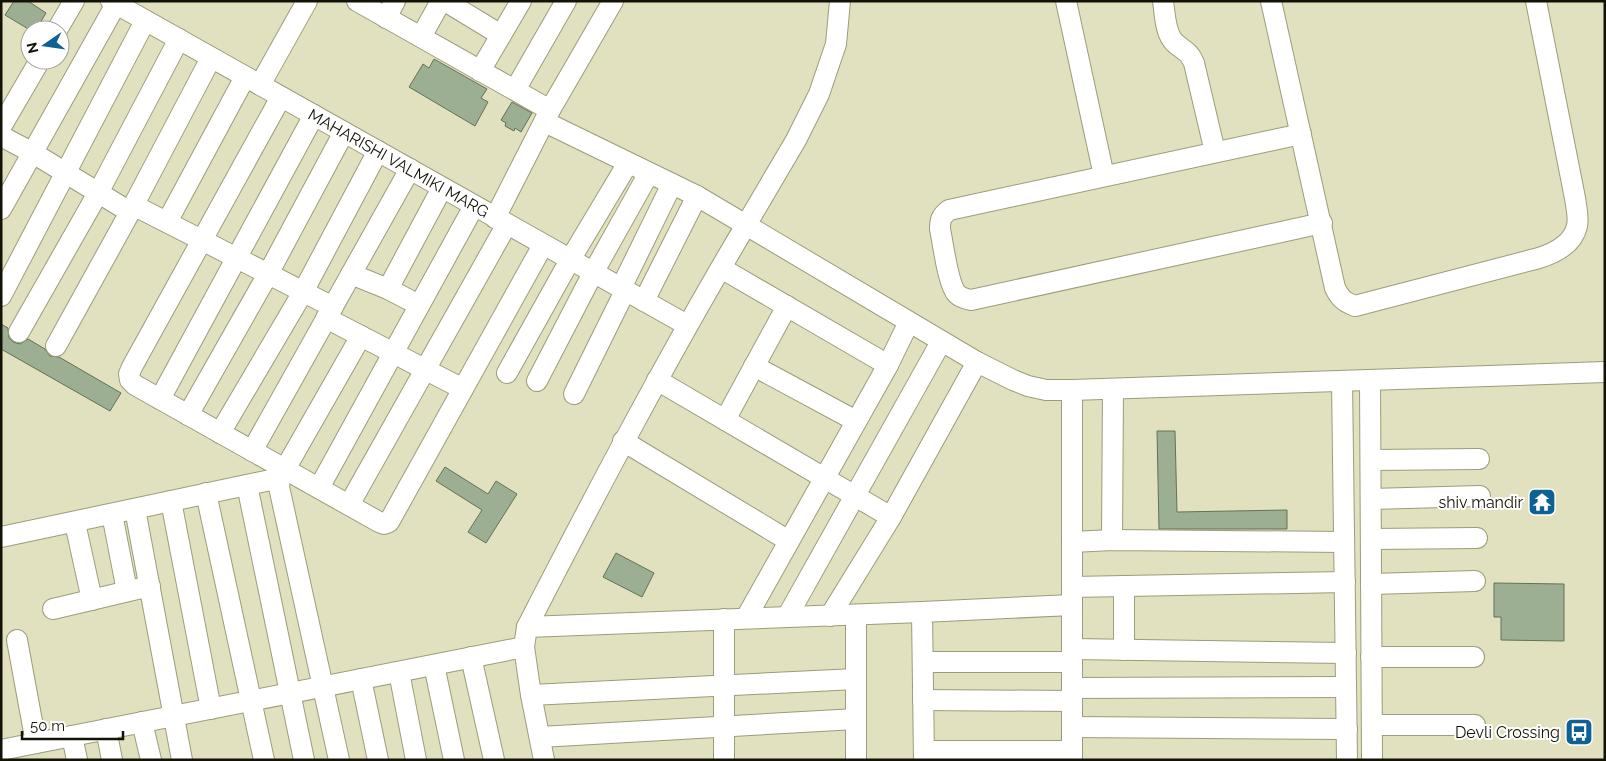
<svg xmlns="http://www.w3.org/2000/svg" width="1606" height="761" viewBox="0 0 1606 761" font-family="Raleway,sans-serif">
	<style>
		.building { fill: #9caf92; stroke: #617258 }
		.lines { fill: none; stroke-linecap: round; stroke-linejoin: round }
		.minor-casing { stroke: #9c9c7c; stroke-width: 22 }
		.minor { stroke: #fff; stroke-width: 20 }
		.labels { text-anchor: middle; stroke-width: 4; stroke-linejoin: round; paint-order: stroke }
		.street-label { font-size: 16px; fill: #131207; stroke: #fff }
		.poi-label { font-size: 16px; fill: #131207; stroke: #fff; text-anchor: end }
	</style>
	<rect width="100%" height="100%" fill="#e1e1bf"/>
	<!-- building -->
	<path class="building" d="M 14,1 L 28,1 L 46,13 L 36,30 L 30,30 L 5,15 Z
		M 434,59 L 487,89 L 481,98 L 488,102 L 475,126 L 409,87 L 423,64 L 429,68 Z
		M 512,102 L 532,113 L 521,132 L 515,128 L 514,131 L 505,126 L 506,123 L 501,120 Z
		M 1,324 L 8,328 L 9,338 L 13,342 L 20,344 L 28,339 L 45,349 L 50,356 L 59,357 L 121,393 L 110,411 L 1,349 Z
		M 1157,431 L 1175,431 L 1177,512 L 1287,510 L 1287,529 L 1159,529 Z
		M 445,467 L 488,494 L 496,481 L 517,494 L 486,543 L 468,532 L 482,510 L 436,481 Z
		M 616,553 L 654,573 L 642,597 L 603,577 Z
		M 1494,583 L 1564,584 L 1564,641 L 1501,640 L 1501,617 L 1494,617 Z"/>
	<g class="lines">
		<defs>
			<g id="minor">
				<path id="s1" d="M 111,1 L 687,325"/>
				<path d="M 357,1 L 550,110"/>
				<path d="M 445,1 L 501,35"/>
				<path d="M 1066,1 L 1104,176"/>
				<path d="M 1163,1 C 1165,14 1165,34 1175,43 C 1184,51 1189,51 1194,63 L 1215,152"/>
				<path d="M 1271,1 L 1335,288 C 1340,298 1344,302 1355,306 L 1539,258 C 1555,253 1573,244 1577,226 C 1579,217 1576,206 1575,198 L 1536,1"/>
				<path d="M 386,18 L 395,1"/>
				<path d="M 57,30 L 74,1"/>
				<path d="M 421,37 L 441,1"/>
				<path d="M 480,71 L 521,1"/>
				<path d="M 260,85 L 307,1"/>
				<path d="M 515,90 L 566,1"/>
				<path d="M 281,97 L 132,367 L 129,374 L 130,380 L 135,385 L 379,522 L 384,524 L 389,522 L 543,245"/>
				<path d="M 545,122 L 697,196 L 746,225 L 796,140 L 819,94 L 836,44 L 840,1"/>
				<path d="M 1,127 L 40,60"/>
				<path d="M 1301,134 L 949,210 C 941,216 940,220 940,229 C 943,243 948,285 957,294 C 961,298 966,299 971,300 L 1322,223"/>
				<path d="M 1,136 L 33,153 L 130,212 L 56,346"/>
				<path d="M 133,205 L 333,307"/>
				<path d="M 1,209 L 116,4"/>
				<path d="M 130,212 L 211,58"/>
				<path d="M 495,218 L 550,110 L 613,1"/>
				<path d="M 167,222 L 245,77"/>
				<path d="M 721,268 L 888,365"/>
				<path d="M 351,274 L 388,289 L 419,305"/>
				<path d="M 621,288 L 672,184"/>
				<path d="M 388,289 L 442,188"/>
				<path d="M 1,296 L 145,21"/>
				<path d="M 644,301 L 697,196"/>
				<path d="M 326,318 L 463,389"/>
				<path d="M 19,332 L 98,193 L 179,39"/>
				<path d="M 754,366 L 856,421"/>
				<path d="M 507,373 L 570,260 L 628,163"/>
				<path d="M 657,380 L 891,517"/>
				<path d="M 1370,380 L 1372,760"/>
				<path d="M 537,381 L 593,273 L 649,173"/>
				<path d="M 1342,381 L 1347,760"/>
				<path d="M 1072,390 L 1072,760"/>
				<path d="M 574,394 L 625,291"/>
				<path d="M 160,399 L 314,115"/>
				<path d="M 188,415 L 268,274 L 344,132"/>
				<path d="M 725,420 L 787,306"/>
				<path d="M 220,433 L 303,292 L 378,151"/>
				<path d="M 623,441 L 789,541"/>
				<path d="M 252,451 L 410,169"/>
				<path d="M 1371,460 L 1479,459"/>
				<path d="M 247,485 L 304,760"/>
				<path d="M 319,488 L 474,206"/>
				<path d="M 206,493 L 264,760"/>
				<path d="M 1371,499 L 1480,496"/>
				<path d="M 171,501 L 211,709"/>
				<path d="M 349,505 L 507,224"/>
				<path d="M 135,509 L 182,760"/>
				<path d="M 112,514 L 127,591"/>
				<path d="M 75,523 L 92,600"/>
				<path d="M 1,537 L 280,478"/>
				<path d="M 1371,539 L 1477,538"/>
				<path d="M 1112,540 L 1113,389"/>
				<path d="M 1072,542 L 1112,540 L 1344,542"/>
				<path d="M 1371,584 L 1475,581"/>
				<path d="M 1124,586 L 1124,650"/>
				<path d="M 1072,587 L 1345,582"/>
				<path d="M 53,609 L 150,586"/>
				<path d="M 830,616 L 891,517 L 977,362"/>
				<path d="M 787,617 L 941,342"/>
				<path d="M 746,618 L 888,365 L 909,322"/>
				<path d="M 527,627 L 922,612"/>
				<path d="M 17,640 L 36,743"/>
				<path d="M 1072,649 L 1346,653"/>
				<path d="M 471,657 L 494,760"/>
				<path d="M 1371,657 L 1474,657"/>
				<path d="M 923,662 L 1072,662"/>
				<path d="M 434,665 L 454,760"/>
				<path d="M 399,672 L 416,760"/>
				<path d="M 361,679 L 378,760"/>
				<path d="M 1072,688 L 1346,687"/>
				<path d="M 531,695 L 856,679"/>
				<path d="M 923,700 L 1072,701"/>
				<path d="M 142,722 L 151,760"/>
				<path d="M 1372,725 L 1475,725"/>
				<path d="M 1072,727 L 1347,729"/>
				<path d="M 106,729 L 112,760"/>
				<path d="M 72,736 L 77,760"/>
				<path d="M 540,737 L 856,719"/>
				<path d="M 1,750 L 524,647"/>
				<path d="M 924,751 L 1072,751"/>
				<path d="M 339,760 L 279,487 L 280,478 L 361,336"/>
				<path d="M 544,760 L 531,695 L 524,647 L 527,627 C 597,491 668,356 746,225 L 977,362 L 1013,380 L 1028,386 L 1046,390 L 1072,390 L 1605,372"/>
				<path d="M 724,760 L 724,619"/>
				<path d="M 856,760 L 856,615"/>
				<path d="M 924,760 L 922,612 L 1072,605"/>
			</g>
		</defs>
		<!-- minor casing -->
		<use href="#minor" class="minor-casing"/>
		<!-- minor -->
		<use href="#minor" class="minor"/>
	</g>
	<!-- icons -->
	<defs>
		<symbol id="temple-square" viewBox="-11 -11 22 22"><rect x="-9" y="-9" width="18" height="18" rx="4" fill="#0d6293" stroke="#fff"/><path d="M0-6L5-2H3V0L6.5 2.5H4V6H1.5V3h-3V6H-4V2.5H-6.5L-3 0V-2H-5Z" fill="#fff"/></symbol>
		<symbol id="bus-square" viewBox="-11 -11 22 22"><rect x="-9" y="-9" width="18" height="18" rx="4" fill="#0d6293" stroke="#fff"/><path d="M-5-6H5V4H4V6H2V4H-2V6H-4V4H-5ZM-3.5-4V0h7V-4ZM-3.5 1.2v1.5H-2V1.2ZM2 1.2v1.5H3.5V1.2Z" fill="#fff"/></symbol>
	</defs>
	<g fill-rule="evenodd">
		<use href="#temple-square" x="1526" y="486" width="32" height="32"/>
		<use href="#bus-square" x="1563" y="716" width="32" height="32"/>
	</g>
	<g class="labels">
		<!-- street labels -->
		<g class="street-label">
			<text dy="6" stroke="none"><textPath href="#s1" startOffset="330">MAHARISHI VALMIKI MARG</textPath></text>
		</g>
		<!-- poi labels -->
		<g class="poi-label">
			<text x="1523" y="508">shiv mandir</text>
			<text x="1560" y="738">Devli Crossing</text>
		</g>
	</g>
	<!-- border -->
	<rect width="1606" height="761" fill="none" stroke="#131207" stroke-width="5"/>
	<!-- north arrow -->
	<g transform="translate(45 45) rotate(257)"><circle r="24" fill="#ffffff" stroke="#a1a09c"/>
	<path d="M0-4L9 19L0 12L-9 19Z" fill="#0d6293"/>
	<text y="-8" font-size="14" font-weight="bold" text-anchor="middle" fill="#131207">N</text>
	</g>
	<!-- scale -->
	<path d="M22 731v8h101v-8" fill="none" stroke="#131207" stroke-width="2.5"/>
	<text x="30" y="731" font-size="15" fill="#131207" stroke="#ffffff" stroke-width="4" paint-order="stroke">50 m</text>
</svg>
